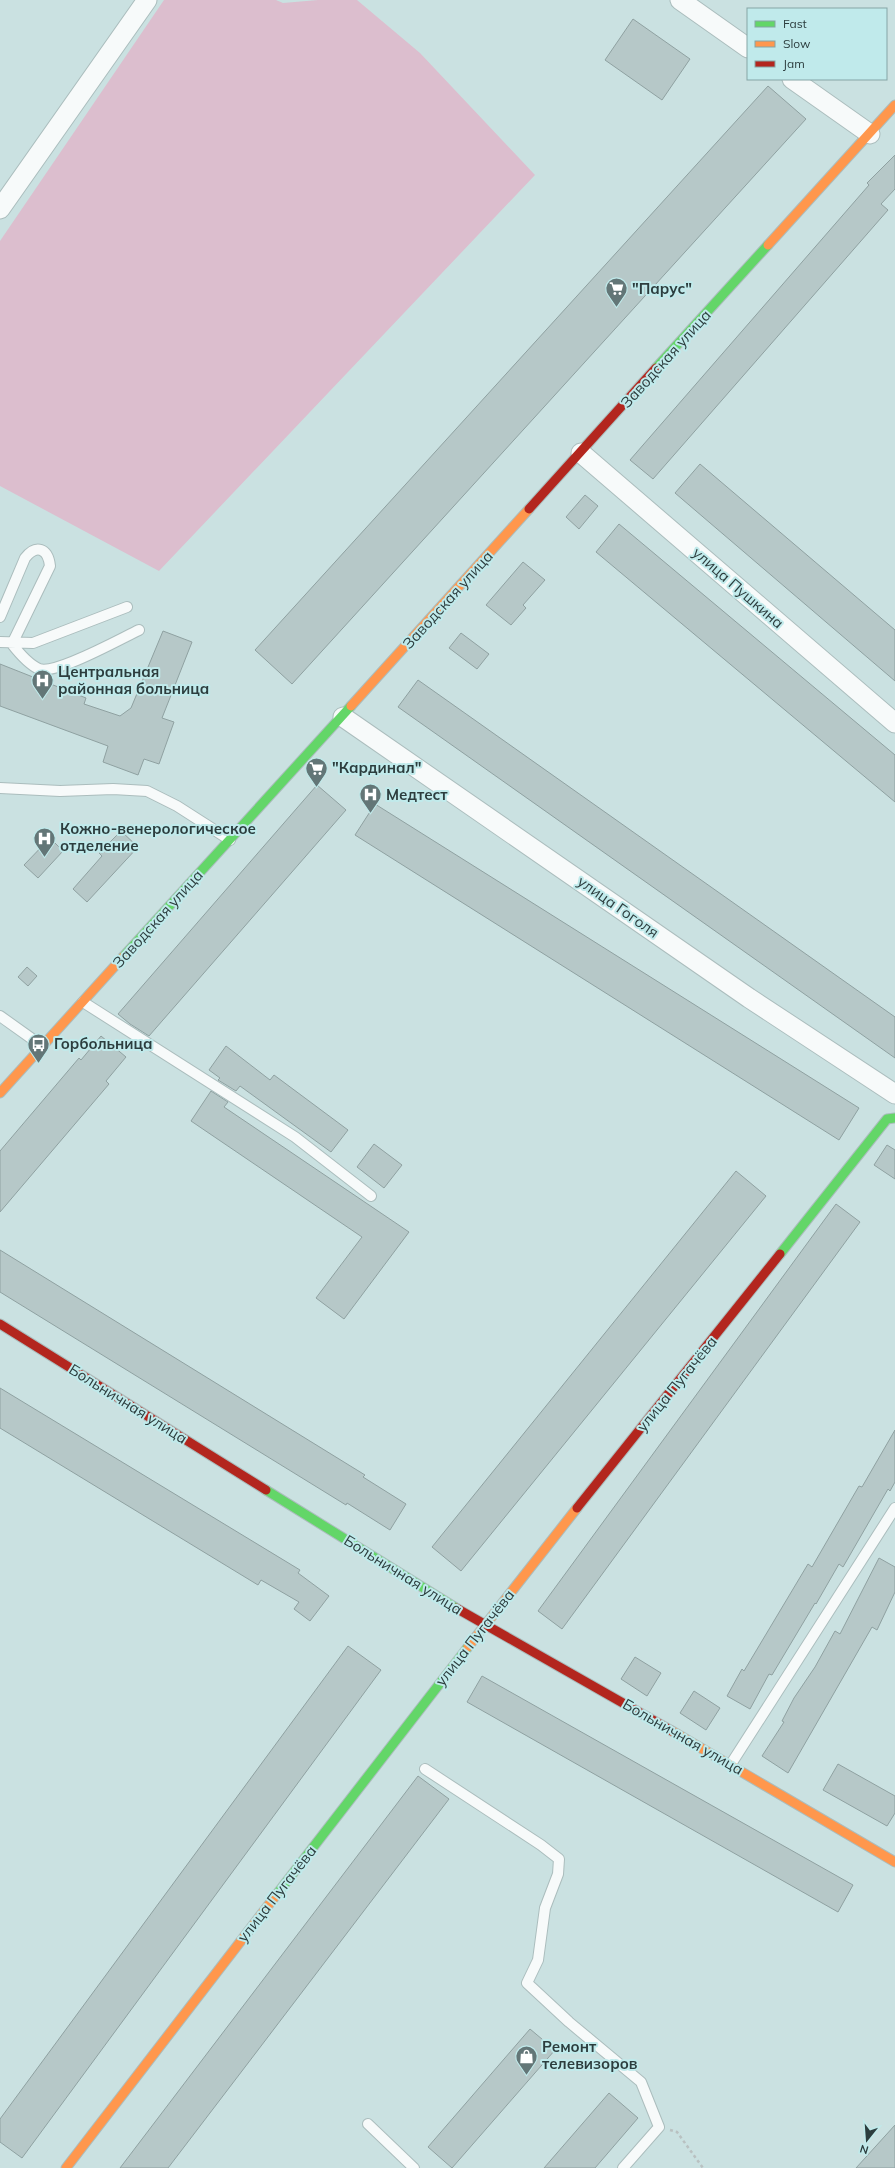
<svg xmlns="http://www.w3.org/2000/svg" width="895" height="2168" viewBox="0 0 895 2168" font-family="Mulish,sans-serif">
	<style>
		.green { fill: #dcbece }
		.building { fill: #b6c8c8; stroke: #8fa1a1 }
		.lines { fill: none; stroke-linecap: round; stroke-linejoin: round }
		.lane-casing { stroke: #abbdbd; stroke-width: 12 }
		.street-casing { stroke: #abbdbd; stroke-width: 21 }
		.fast-casing { stroke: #abbdbd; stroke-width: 11 }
		.slow-casing { stroke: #abbdbd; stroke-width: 11 }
		.jam-casing { stroke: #abbdbd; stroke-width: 11 }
		.path { stroke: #b9c1c1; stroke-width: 2.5; stroke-dasharray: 3 3; stroke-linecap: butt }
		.lane { stroke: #f7fafa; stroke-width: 10 }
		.street { stroke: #f7fafa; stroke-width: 19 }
		.fast { stroke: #63d668; stroke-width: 9 }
		.slow { stroke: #ff974d; stroke-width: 9 }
		.jam { stroke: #b3261e; stroke-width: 9 }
		.labels { text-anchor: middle; stroke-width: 4; stroke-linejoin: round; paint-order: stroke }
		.poi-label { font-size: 15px; font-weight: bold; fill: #2c3d3e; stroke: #c0eaeb; text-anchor: start }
		.street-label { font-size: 15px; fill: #2c3d3e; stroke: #c0eaeb }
	</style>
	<rect width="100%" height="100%" fill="#cae1e1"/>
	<!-- green -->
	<path class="green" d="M 164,0 L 276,0 L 283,3 L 318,0 L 357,0 L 420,53 L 535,175 L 159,571 L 0,486 L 0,241 Z"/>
	<!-- building -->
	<path class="building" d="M 633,19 L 690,59 L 662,100 L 605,60 Z
		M 768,86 L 806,119 L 292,684 L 255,650 Z
		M 895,155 L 895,189 L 881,204 L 888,210 L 653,479 L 630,460 L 869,185 L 867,183 Z
		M 700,464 L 895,630 L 895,681 L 675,493 Z
		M 585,495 L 598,506 L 579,529 L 566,517 Z
		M 619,524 L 895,755 L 895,802 L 596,552 Z
		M 523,562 L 545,580 L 523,605 L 526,608 L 511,625 L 486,605 Z
		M 163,631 L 192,642 L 162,718 L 174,722 L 159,764 L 144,759 L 138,775 L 103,762 L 108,746 L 0,706 L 0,664 L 86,698 L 84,704 L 120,716 L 131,708 Z
		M 461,633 L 489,654 L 477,669 L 449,648 Z
		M 418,680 L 895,1017 L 895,1058 L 398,707 Z
		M 317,785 L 346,810 L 149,1036 L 130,1024 L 118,1014 Z
		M 375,804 L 859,1108 L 839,1140 L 355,835 Z
		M 121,831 L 138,847 L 87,902 L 73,889 L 102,856 L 99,853 Z
		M 50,838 L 63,851 L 38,878 L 24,865 Z
		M 27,967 L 37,976 L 28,986 L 18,977 Z
		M 101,1036 L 126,1057 L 106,1081 L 109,1084 L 0,1212 L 0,1151 L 79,1058 L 81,1060 Z
		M 226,1046 L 270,1080 L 274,1075 L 348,1130 L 331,1152 L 240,1086 L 236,1091 L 218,1080 L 220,1078 L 209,1070 Z
		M 211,1091 L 228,1102 L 224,1107 L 409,1232 L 344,1319 L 316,1298 L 362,1237 L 191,1121 Z
		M 374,1144 L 402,1165 L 384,1188 L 357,1167 Z
		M 887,1145 L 895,1150 L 895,1179 L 874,1165 Z
		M 736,1171 L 766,1196 L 461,1571 L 432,1547 Z
		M 836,1204 L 860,1222 L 562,1629 L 538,1611 Z
		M 0,1250 L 365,1475 L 363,1477 L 406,1504 L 390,1530 L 347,1503 L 346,1505 L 0,1292 Z
		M 0,1388 L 300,1570 L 298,1573 L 329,1596 L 310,1621 L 294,1609 L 299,1602 L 261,1580 L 258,1585 L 0,1428 Z
		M 895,1430 L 895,1482 L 890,1491 L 888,1489 L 843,1567 L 839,1564 L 816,1604 L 815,1603 L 772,1675 L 769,1674 L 750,1709 L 727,1696 L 742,1669 L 744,1671 L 808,1564 L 812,1567 L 859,1486 L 862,1487 Z
		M 879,1558 L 895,1567 L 895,1592 L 877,1630 L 872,1627 L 788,1773 L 762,1756 L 784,1722 L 782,1721 L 794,1698 L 815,1667 L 835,1631 L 840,1634 Z
		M 348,1646 L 381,1670 L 22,2158 L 0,2142 L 0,2119 Z
		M 635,1657 L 661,1673 L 647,1696 L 621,1679 Z
		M 482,1676 L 853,1885 L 838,1912 L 467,1702 Z
		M 694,1691 L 720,1708 L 706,1730 L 680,1713 Z
		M 838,1764 L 895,1796 L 895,1813 L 887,1826 L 823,1790 Z
		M 418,1776 L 449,1799 L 258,2050 L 168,2168 L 120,2168 Z
		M 530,2029 L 555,2050 L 452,2168 L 428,2147 Z
		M 609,2093 L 638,2118 L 595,2168 L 544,2168 Z
		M 895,2125 L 895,2168 L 856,2168 L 866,2157 Z"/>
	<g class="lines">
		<defs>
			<path id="lane" d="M 0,617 L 25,558 C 36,544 48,548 50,566 L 12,644 C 19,653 28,664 39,669 C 56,675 120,639 139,630
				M 0,642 L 33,643 L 127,607
				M 0,788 L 60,791 L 113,789 L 147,791 L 177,806 L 230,840
				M 83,1002 L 295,1137 L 371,1196
				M 0,1016 L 42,1046
				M 731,1764 L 895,1508
				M 425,1769 L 541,1845 L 559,1859 L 558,1874 L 545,1908 L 538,1960 L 527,1983 L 569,2022 L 641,2082 L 659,2127 L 623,2168
				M 368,2124 L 414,2168"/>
			<path id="street" d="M 680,0 L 748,48
				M 792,79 L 870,134
				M 0,209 L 147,0
				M 581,453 L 895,723
				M 343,717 L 749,998 L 895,1094"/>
			<path id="fast" d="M 656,368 L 768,245
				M 123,957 L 351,706
				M 780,1254 L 887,1119 L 895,1118
				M 266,1490 L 456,1608
				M 277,1894 L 468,1647"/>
			<path id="slow" d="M 768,245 L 895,105
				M 351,706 L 529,509
				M 0,1093 L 123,957
				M 468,1647 L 577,1508
				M 672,1731 L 895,1862
				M 66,2168 L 277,1894"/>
			<path id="jam" d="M 529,509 L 656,368
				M 0,1324 L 266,1490
				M 577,1508 L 780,1254
				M 456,1608 L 672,1731"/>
		</defs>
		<!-- lane casing -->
		<use href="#lane" class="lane-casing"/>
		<!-- street casing -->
		<use href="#street" class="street-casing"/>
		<!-- fast casing -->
		<use href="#fast" class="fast-casing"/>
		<!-- slow casing -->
		<use href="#slow" class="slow-casing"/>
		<!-- jam casing -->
		<use href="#jam" class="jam-casing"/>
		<!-- path -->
		<path class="path" d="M 670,2130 L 677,2132 L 703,2168"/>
		<!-- lane -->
		<use href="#lane" class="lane"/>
		<!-- street -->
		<use href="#street" class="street"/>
		<!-- fast -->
		<use href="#fast" class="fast"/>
		<!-- slow -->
		<use href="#slow" class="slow"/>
		<!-- jam -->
		<use href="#jam" class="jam"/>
	</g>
	<!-- icons -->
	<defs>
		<symbol id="supermarket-pin" viewBox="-11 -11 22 30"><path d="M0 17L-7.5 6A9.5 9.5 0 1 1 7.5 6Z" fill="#637677" stroke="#c0eaeb"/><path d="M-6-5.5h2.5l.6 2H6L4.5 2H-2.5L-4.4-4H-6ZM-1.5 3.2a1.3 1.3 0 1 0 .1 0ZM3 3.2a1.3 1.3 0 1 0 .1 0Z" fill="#fff"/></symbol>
		<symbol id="hospital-pin" viewBox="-11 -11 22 30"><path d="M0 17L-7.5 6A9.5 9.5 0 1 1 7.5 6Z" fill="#637677" stroke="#c0eaeb"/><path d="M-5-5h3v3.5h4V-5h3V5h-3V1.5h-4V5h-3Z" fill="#fff"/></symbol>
		<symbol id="bus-pin" viewBox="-11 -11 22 30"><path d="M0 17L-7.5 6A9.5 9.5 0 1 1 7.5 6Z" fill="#637677" stroke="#c0eaeb"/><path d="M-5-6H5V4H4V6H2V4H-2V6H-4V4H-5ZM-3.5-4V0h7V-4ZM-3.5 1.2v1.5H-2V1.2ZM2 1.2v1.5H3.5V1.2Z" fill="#fff"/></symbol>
		<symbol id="shop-pin" viewBox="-11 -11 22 30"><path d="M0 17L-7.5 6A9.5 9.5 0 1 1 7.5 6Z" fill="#637677" stroke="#c0eaeb"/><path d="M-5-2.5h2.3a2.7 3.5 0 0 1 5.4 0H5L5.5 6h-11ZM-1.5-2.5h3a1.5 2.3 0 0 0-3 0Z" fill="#fff"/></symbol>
	</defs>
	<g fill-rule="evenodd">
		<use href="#supermarket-pin" x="604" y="276" width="25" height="34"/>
		<use href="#hospital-pin" x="30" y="668" width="25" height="34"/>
		<use href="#supermarket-pin" x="304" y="756" width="25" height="34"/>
		<use href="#hospital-pin" x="358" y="782" width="25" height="34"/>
		<use href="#hospital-pin" x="32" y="826" width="25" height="34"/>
		<use href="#bus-pin" x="26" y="1032" width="25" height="34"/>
		<use href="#shop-pin" x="514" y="2044" width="25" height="34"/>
	</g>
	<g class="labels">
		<!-- poi labels -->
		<g class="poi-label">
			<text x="632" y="294">"Парус"</text>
			<text x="58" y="677">Центральная<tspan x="58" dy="17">районная больница</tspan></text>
			<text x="332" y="773">"Кардинал"</text>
			<text x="386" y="800">Медтест</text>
			<text x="60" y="834">Кожно-венерологическое<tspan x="60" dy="17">отделение</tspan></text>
			<text x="54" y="1049">Горбольница</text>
			<text x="542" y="2052">Ремонт<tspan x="542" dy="17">телевизоров</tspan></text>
		</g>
		<!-- street labels -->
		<g class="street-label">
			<text transform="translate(666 359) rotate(-48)" y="5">Заводская улица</text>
			<text transform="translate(738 588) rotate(41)" y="5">улица Пушкина</text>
			<text transform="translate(448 600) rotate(-48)" y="5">Заводская улица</text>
			<text transform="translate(618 907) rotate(35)" y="5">улица Гоголя</text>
			<text transform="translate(158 919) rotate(-48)" y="5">Заводская улица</text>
			<text transform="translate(677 1384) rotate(-51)" y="5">улица Пугачёва</text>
			<text transform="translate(128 1404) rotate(32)" y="5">Больничная улица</text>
			<text transform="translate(403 1575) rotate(32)" y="5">Больничная улица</text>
			<text transform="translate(475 1638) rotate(-52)" y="5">улица Пугачёва</text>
			<text transform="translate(683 1737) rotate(30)" y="5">Больничная улица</text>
			<text transform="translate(277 1894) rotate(-52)" y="5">улица Пугачёва</text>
		</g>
	</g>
	<!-- legend -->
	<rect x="747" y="8" width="140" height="72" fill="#c0eaeb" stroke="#85a5a6"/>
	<rect x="755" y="21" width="20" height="6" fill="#63d668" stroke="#85a5a6"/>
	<text x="783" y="28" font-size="12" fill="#2c3d3e">Fast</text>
	<rect x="755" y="41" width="20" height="6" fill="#ff974d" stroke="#85a5a6"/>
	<text x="783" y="48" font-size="12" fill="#2c3d3e">Slow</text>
	<rect x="755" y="61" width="20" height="6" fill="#b3261e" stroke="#85a5a6"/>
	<text x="783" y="68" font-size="12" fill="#2c3d3e">Jam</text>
	<!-- north arrow -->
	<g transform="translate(867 2140) rotate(197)" stroke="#c0eaeb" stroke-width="3" paint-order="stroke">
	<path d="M0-3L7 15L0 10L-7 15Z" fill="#2c3d3e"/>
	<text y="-6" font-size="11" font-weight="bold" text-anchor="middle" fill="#2c3d3e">N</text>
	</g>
</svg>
